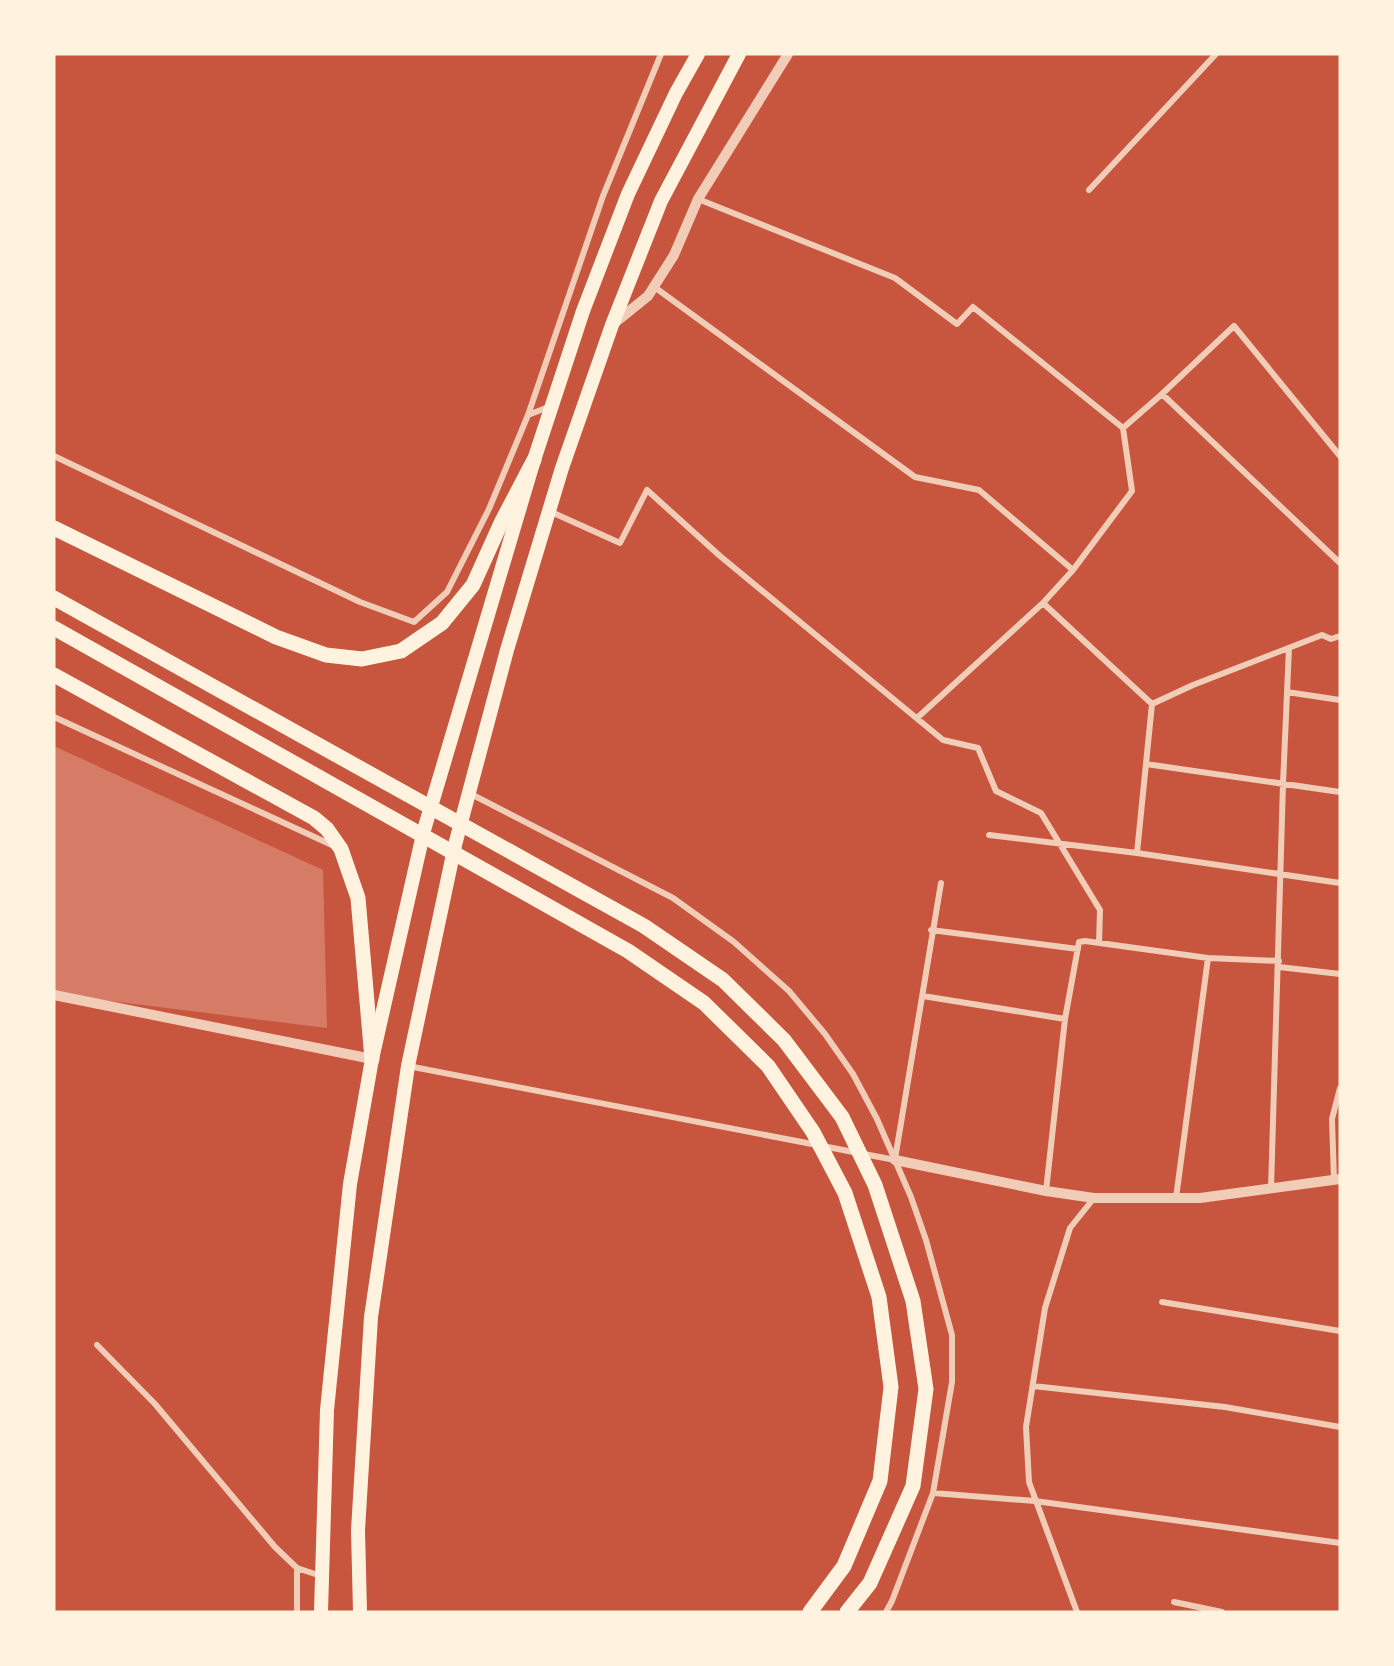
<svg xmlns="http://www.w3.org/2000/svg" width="1394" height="1666" viewBox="0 0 1394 1666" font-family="'Space Grotesk',sans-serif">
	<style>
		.building { fill: #d67c66 }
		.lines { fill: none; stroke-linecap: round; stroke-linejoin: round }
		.minor { stroke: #f1ccb7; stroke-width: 6 }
		.tertiary { stroke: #f1ccb7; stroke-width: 10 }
		.trunk { stroke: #fff3e0; stroke-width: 14 }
		.motorway { stroke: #fff3e0; stroke-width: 15 }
	</style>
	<rect width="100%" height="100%" fill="#c8553d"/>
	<!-- building -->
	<path class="building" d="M 54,746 L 323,870 L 327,1028 L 54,994 Z"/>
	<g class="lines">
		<!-- minor -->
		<path class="minor" d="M 1089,190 L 1216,54
			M 698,199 L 895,278 L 957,324 L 973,307 L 1123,428 L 1162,394 L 1340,563
			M 653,286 L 915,477 L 979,490 L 1073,570 L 1043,603
			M 1162,394 L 1234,326 L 1340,456
			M 528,415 L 603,196 L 661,54
			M 54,456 L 360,602 L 414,622 L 447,592 L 489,509 L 528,415 L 551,406
			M 549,511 L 620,543 L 647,490 L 720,556 L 943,740 L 978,748 L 996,791 L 1041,813 L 1100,910 L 1099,943
			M 1073,570 L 1132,491 L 1123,428
			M 1287,692 L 1340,700
			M 54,717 L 334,846
			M 917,718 L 1043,603 L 1152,704 L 1193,685 L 1322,635 L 1331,639 L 1340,636
			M 1146,764 L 1340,792
			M 469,793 L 673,898 L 734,942 L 789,991 L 825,1034 L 853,1074 L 877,1119 L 911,1197 L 926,1240 L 952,1335 L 952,1382 L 933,1493 L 892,1601 L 886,1612
			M 989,835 L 1137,853 L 1340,883
			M 1137,853 L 1152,704
			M 931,930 L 1078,949
			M 1279,967 L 1340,974
			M 923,996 L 1065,1019
			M 408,1066 L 895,1160
			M 895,1159 L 941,883
			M 1334,1180 L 1332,1119 L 1340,1088
			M 1271,1189 L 1283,784 L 1289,648
			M 1046,1191 L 1065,1019 L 1079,942 L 1085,941 L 1208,958 L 1279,961
			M 1176,1198 L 1208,958
			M 1162,1302 L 1340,1331
			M 97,1345 L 155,1404 L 275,1547 L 297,1568 L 321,1576
			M 1033,1386 L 1225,1407 L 1340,1427
			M 933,1493 L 1035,1501 L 1340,1543
			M 297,1568 L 297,1612
			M 1174,1602 L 1222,1612
			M 1077,1612 L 1029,1482 L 1026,1427 L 1045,1308 L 1070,1228 L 1094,1198"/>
		<!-- tertiary -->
		<path class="tertiary" d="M 612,325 L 648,296 L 674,255 L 698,199 L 788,54
			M 54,995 L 372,1059
			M 895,1160 L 1046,1191 L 1094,1198 L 1200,1198 L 1340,1179"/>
		<!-- trunk -->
		<path class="trunk" d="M 321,1612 L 327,1410 L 350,1184 L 372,1059 L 424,830 L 534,460 L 583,311 L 628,194 L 676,93 L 698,54
			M 360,1612 L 358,1530 L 371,1317 L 408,1066 L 455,845 L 507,650 L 562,468 L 612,325 L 661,201 L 739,54"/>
		<!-- motorway -->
		<path class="motorway" d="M 54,528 L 276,637 L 326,655 L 362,659 L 401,651 L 442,623 L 473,585 L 501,523 L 534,460
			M 54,598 L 644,926 L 723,980 L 784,1040 L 842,1117 L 875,1185 L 913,1301 L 926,1389 L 913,1486 L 870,1583 L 847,1612
			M 54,628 L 628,951 L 704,1003 L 768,1066 L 813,1132 L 845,1193 L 879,1297 L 891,1387 L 880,1481 L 844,1566 L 810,1612
			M 54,675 L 314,818 L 327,829 L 341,849 L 358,898 L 372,1059"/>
	</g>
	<!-- border -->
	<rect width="1394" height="1666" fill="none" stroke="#fff3e0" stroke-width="111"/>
</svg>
